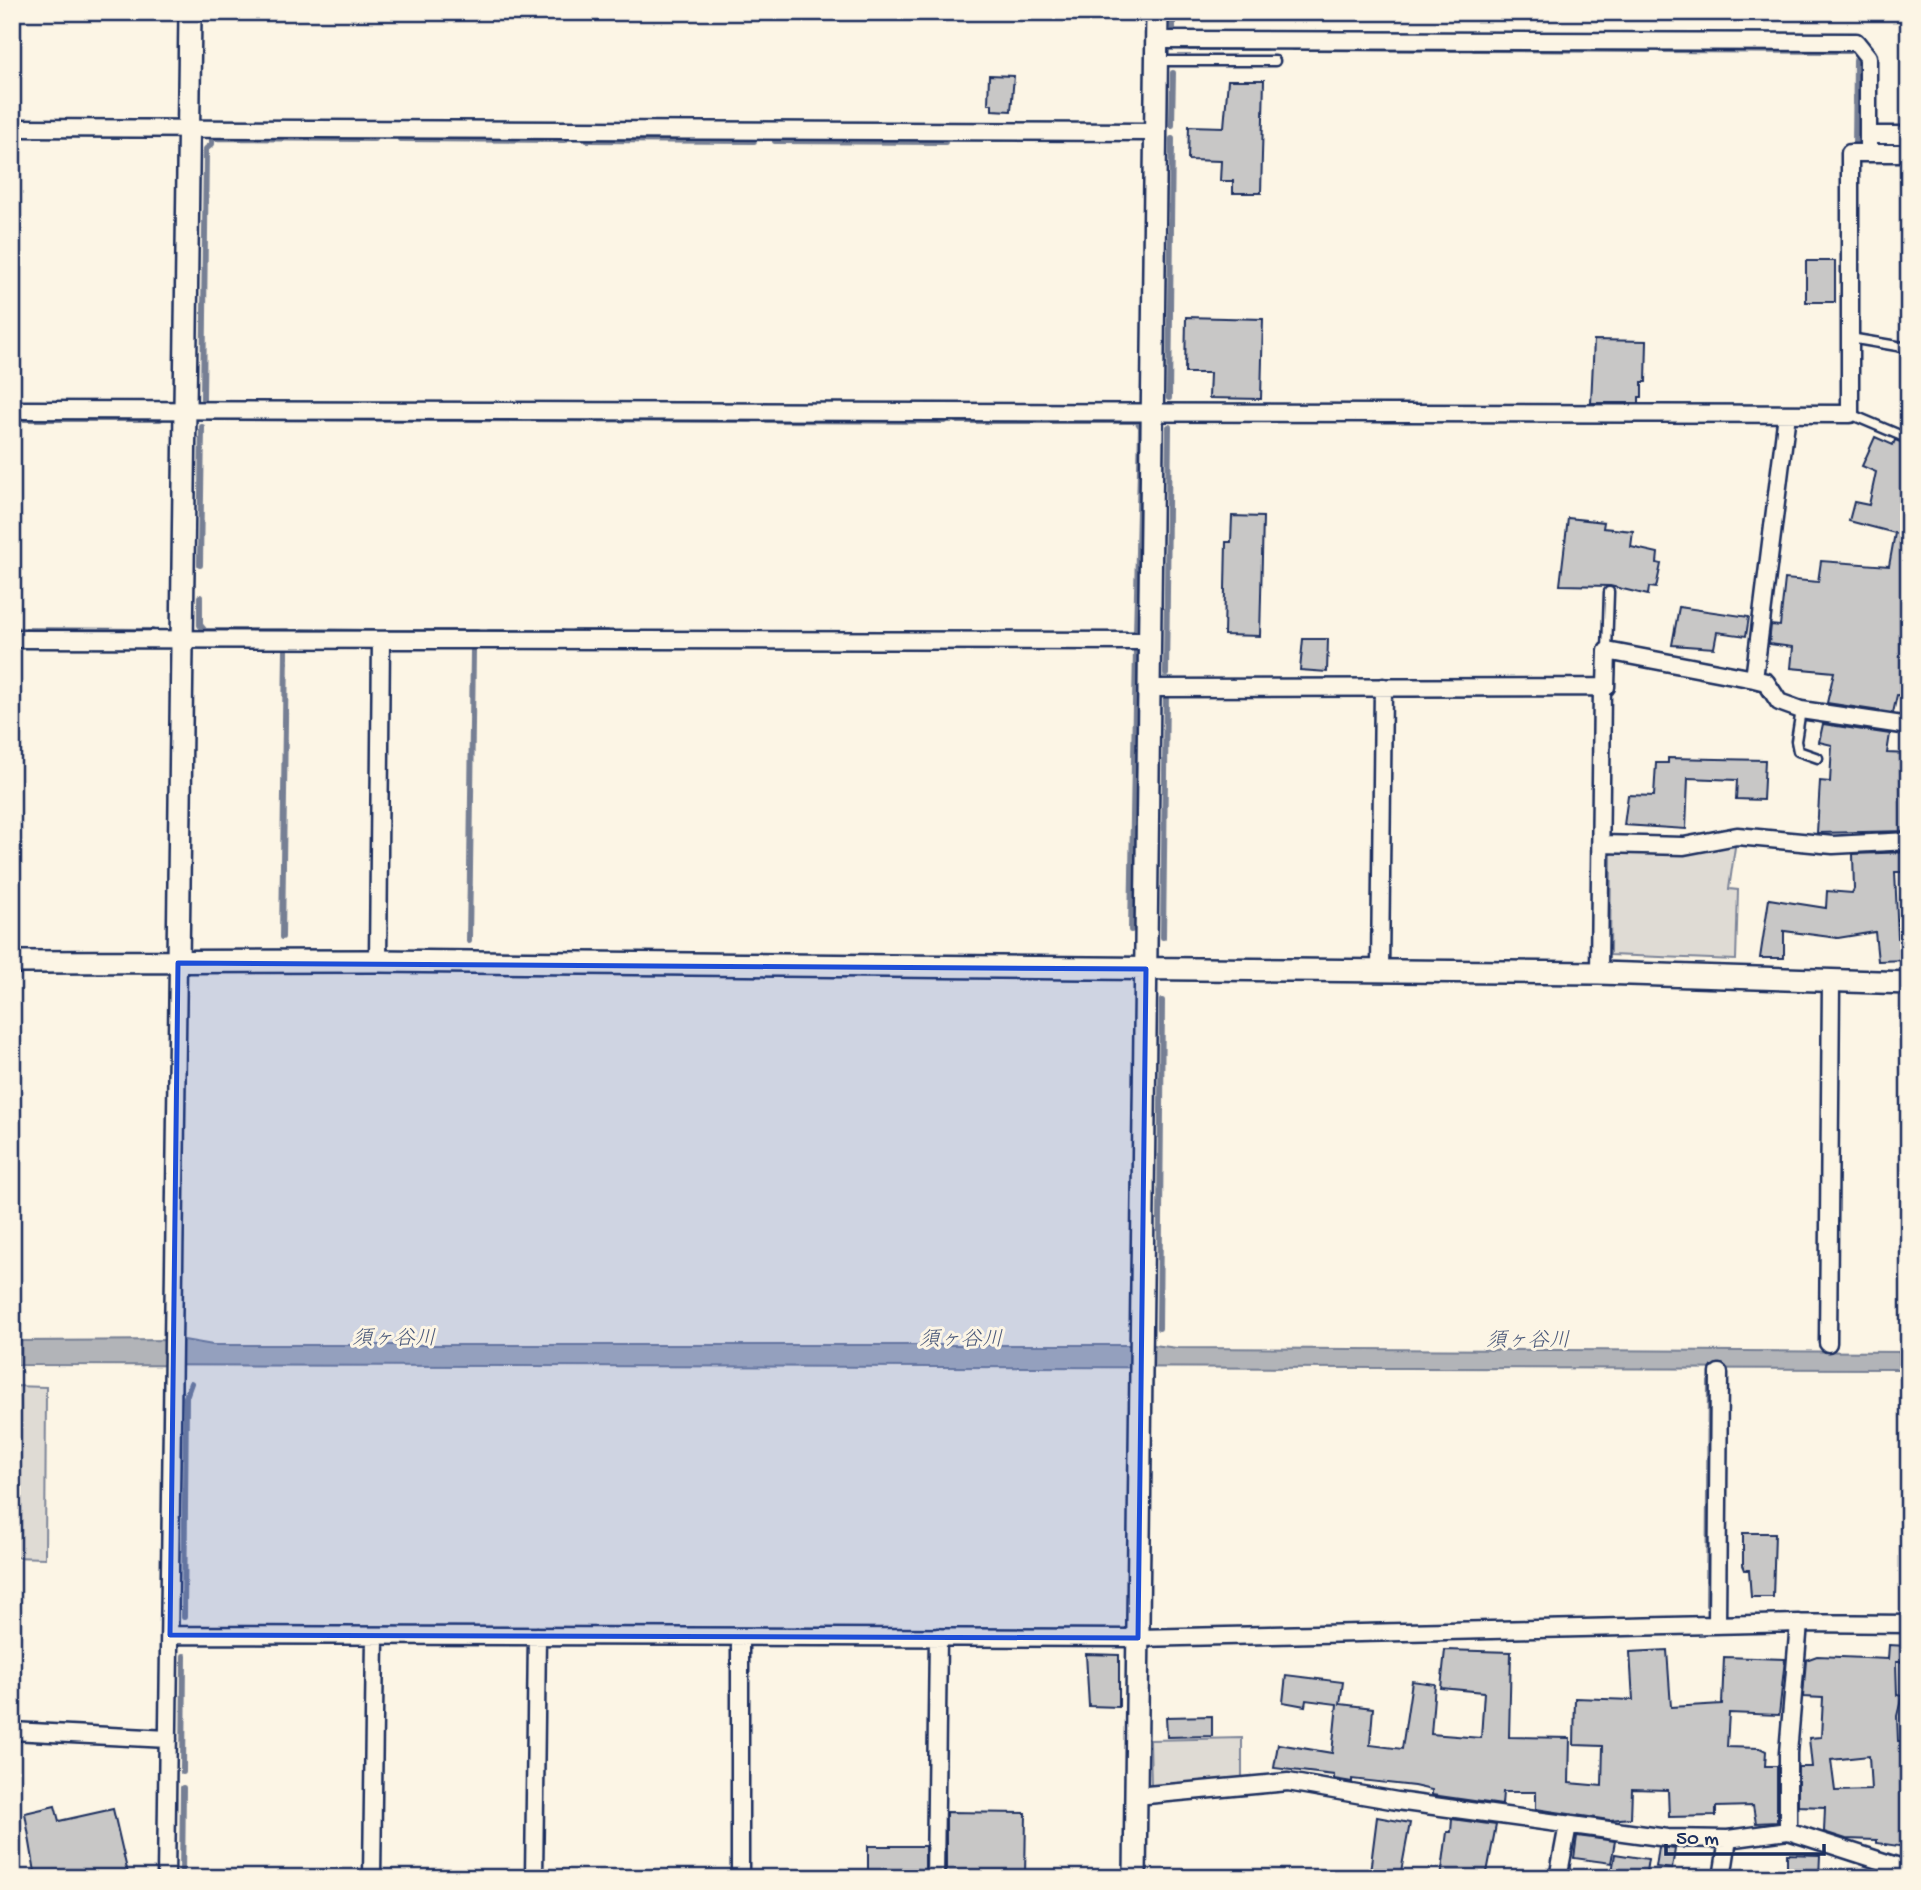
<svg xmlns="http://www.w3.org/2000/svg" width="1921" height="1890" viewBox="0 0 1921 1890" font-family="'Gochi Hand','Klee One',sans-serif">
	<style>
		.green { fill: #dfdbd4; stroke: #7d8599; stroke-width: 2 }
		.water { fill: #b2b4b8; stroke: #767f94; stroke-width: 2 }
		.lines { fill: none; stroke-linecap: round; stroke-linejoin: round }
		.stream { stroke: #767f94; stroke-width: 6 }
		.building { fill: #c8c7c6; stroke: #1b2f5e; stroke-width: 2; fill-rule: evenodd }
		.service-casing { stroke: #1b2f5e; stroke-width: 13 }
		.minor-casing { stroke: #1b2f5e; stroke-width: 21 }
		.tertiary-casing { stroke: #1b2f5e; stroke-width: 26 }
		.service { stroke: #fcf5e5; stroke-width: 8 }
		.minor { stroke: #fcf5e5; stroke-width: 16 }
		.tertiary { stroke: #fcf5e5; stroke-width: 21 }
		.marked { fill: #1d4ed8; fill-opacity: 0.2; stroke: #1d4ed8; stroke-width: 5; stroke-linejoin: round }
		.labels { text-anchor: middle; stroke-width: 6; stroke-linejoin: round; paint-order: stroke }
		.water-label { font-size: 21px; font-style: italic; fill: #485779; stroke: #fcf5e5 }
	</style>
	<rect width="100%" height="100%" fill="#fcf5e5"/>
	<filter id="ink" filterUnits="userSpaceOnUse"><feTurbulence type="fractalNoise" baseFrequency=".0143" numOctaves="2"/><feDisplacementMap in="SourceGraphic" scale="14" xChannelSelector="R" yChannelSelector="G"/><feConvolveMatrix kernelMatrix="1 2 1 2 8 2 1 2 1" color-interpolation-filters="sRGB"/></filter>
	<g filter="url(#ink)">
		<!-- green -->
		<path class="green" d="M 1736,840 L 1729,889 L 1738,890 L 1736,960 L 1610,955 L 1611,853 L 1616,847 Z
			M 12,1386 L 46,1387 L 45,1558 L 12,1557 Z
			M 1242,1738 L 1242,1779 L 1151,1786 L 1150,1740 Z"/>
		<!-- water -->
		<path class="water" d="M 184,1340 L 213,1345 L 1154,1345 L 1177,1348 L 1909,1352 L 1909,1369 L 12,1365 L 12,1341 Z"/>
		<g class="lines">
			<!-- stream -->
			<path class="stream" d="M 1173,32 L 1173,12
				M 1190,48 L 1265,48
				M 1294,48 L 1459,49
				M 1474,49 L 1649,50
				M 1661,50 L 1849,51
				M 1172,125 L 1173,73
				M 400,139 L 565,140
				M 588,140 L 754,141
				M 775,141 L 945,142
				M 1880,144 L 1909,144
				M 1855,145 L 1856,60
				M 1169,398 L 1172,139
				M 203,399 L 206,149 L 212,144 L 212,138 L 374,139
				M 209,418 L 751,420
				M 12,419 L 160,419
				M 767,420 L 945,421
				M 958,421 L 1137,421 L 1141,427 L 1136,634
				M 200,565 L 202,427
				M 200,597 L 200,625 L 205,631 L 288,631
				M 12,630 L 152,631
				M 302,631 L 374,632
				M 387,632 L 477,632
				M 489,632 L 562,632
				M 574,632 L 607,632
				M 1166,674 L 1169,427
				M 1131,930 L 1136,648
				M 282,937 L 286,650
				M 1163,937 L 1166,693
				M 469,941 L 473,651
				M 1159,1328 L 1162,1001
				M 1708,1605 L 1710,1382
				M 184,1617 L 186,1397 L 191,1383
				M 183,1772 L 184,1656
				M 182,1878 L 183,1788"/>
		</g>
		<!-- building -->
		<path class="building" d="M 989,75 L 1014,76 L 1011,111 L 992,110 L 992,104 L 988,104 Z
			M 1228,80 L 1264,80 L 1261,193 L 1233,193 L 1233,181 L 1220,181 L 1221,161 L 1188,160 L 1189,126 L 1224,127 Z
			M 1806,261 L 1835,261 L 1835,302 L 1806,302 Z
			M 1186,317 L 1263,319 L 1261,399 L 1209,398 L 1210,373 L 1185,373 Z
			M 1594,340 L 1647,341 L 1646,382 L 1642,382 L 1642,397 L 1639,397 L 1639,403 L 1591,403 Z
			M 1875,437 L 1893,445 L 1895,440 L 1909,445 L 1909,584 L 1904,584 L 1901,624 L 1909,624 L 1909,696 L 1897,695 L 1893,713 L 1827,703 L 1834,672 L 1791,668 L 1793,647 L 1769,644 L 1771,625 L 1780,626 L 1785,579 L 1818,582 L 1821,561 L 1889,566 L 1895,533 L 1849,521 L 1854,502 L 1869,505 L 1876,472 L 1862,466 Z
			M 1232,516 L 1263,517 L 1260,636 L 1224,635 L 1226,542 L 1231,542 Z
			M 1568,518 L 1604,522 L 1603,528 L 1633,531 L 1631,547 L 1658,553 L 1657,563 L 1661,564 L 1656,588 L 1649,587 L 1648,595 L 1610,586 L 1560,585 Z
			M 1679,607 L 1749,617 L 1746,636 L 1717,632 L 1714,648 L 1672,645 Z
			M 1303,639 L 1328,639 L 1327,672 L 1300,670 Z
			M 1823,724 L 1890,734 L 1887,753 L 1909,754 L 1909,831 L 1817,833 L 1820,781 L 1830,782 L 1832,745 L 1819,742 Z
			M 1668,758 L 1765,760 L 1763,800 L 1736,799 L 1737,780 L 1688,778 L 1686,829 L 1624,825 L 1628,795 L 1654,796 L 1656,763 L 1668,763 Z
			M 1909,852 L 1909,872 L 1895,872 L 1898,938 L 1909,937 L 1909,960 L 1878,961 L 1875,932 L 1838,938 L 1784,931 L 1784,958 L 1760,958 L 1769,899 L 1826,908 L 1827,891 L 1852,893 L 1854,889 L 1853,854 Z
			M 1743,1533 L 1775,1533 L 1773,1597 L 1751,1597 L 1749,1570 L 1745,1570 L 1743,1565 Z
			M 1889,1645 L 1907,1646 L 1907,1662 L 1896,1662 L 1897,1695 L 1902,1696 L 1897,1716 L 1898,1741 L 1905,1741 L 1906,1752 L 1909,1752 L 1909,1827 L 1905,1847 L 1877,1843 L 1877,1840 L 1846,1839 L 1824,1832 L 1825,1807 L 1798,1806 L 1798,1767 L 1812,1767 L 1809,1738 L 1821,1737 L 1823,1698 L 1803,1697 L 1806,1660 L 1817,1656 L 1888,1659 ZM 1869,1756 L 1871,1790 L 1835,1791 L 1831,1760 Z
			M 1445,1650 L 1511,1652 L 1509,1737 L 1570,1738 L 1569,1783 L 1602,1786 L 1603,1746 L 1574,1745 L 1575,1698 L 1633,1700 L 1630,1652 L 1667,1650 L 1671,1707 L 1722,1704 L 1724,1657 L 1785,1659 L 1779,1715 L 1729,1713 L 1727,1747 L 1760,1748 L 1766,1751 L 1765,1766 L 1777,1766 L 1777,1822 L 1756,1823 L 1753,1806 L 1716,1807 L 1716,1816 L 1669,1817 L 1668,1790 L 1632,1789 L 1631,1818 L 1609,1820 L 1536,1809 L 1536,1792 L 1503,1792 L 1502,1805 L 1432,1795 L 1432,1790 L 1414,1786 L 1352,1779 L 1352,1782 L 1334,1779 L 1334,1775 L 1274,1768 L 1278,1744 L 1332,1753 L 1337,1704 L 1306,1700 L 1305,1706 L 1283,1702 L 1286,1675 L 1343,1682 L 1340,1704 L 1373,1708 L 1370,1745 L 1402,1749 L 1412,1681 L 1435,1684 L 1431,1734 L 1481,1738 L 1484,1692 L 1441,1688 Z
			M 1086,1654 L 1119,1655 L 1119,1707 L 1089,1706 Z
			M 1212,1716 L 1212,1736 L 1167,1737 L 1166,1717 Z
			M 55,1806 L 59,1821 L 113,1809 L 129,1878 L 36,1878 L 25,1813 Z
			M 946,1812 L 1026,1813 L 1025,1878 L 946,1878 Z
			M 1377,1817 L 1410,1823 L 1400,1877 L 1370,1872 Z
			M 1452,1819 L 1496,1825 L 1486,1878 L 1441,1878 L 1447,1832 L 1451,1832 Z
			M 1577,1836 L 1615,1841 L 1611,1863 L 1574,1858 Z
			M 868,1846 L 925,1846 L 925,1878 L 868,1878 Z
			M 1659,1847 L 1675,1849 L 1672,1869 L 1656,1867 Z
			M 1615,1854 L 1648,1859 L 1645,1878 L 1611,1878 Z
			M 1787,1854 L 1820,1855 L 1819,1878 L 1787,1878 Z"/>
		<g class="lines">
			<defs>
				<path id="service" d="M 1159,61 L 1275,61
					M 1850,338 L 1909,348
					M 1850,414 L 1909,439
					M 1607,651 L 1609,592
					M 1801,710 L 1796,741 L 1798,751 L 1818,758"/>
				<path id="minor" d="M 1157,40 L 1856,42 L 1868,57 L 1868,153
					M 12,128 L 1156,132
					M 1868,135 L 1909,135
					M 12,410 L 1850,414 L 1850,153 L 1909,153
					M 12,639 L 1150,641
					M 1754,679 L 1766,682 L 1779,702 L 1801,710 L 1909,726
					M 1149,688 L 1602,687
					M 1601,844 L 1684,846 L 1737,836 L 1833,845 L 1909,841
					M 378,961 L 381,640
					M 1380,971 L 1383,687
					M 1599,973 L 1602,687 L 1606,687 L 1607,651 L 1754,679 L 1787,414
					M 1828,1343 L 1831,983
					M 1717,1625 L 1719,1373
					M 170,1635 L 1138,1638 L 1799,1623 L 1909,1624
					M 12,1731 L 168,1739
					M 1136,1796 L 1288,1782 L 1397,1801 L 1667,1838 L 1728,1839 L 1788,1831 L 1909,1870
					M 1788,1831 L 1788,1753 L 1799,1623
					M 166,1878 L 178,963
					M 372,1878 L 375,1636
					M 534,1878 L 537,1636
					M 740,1878 L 740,1637
					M 935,1878 L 938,1637
					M 1558,1878 L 1568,1825
					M 1722,1878 L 1728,1839"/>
				<path id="tertiary" d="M 12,962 L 378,961 L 1599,973 L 1909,983
					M 178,963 L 190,12
					M 1135,1878 L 1157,12"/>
			</defs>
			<!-- service casing -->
			<use href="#service" class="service-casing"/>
			<!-- minor casing -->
			<use href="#minor" class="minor-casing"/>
			<!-- tertiary casing -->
			<use href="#tertiary" class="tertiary-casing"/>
			<!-- service -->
			<use href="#service" class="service"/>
			<!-- minor -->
			<use href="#minor" class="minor"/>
			<!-- tertiary -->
			<use href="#tertiary" class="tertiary"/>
		</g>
	</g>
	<!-- marked area -->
	<path class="marked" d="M 178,963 L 1146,969 L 1138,1638 L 170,1635 Z"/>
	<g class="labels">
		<!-- water labels -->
		<g class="water-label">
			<text x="394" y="1344">須ヶ谷川</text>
			<text x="961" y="1345">須ヶ谷川</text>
			<text x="1528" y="1346">須ヶ谷川</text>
		</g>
	</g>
	<!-- margin -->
	<rect width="1921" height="1890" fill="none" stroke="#fcf5e5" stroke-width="42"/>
	<rect x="21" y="21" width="1879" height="1848" fill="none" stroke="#1b2f5e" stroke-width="2.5" filter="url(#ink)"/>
	<!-- scale -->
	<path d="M1666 1844v10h158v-10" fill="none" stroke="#1b2f5e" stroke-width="3.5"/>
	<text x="1676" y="1844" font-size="21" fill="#1b2f5e" stroke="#fcf5e5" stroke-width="5" paint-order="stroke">50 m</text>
</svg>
